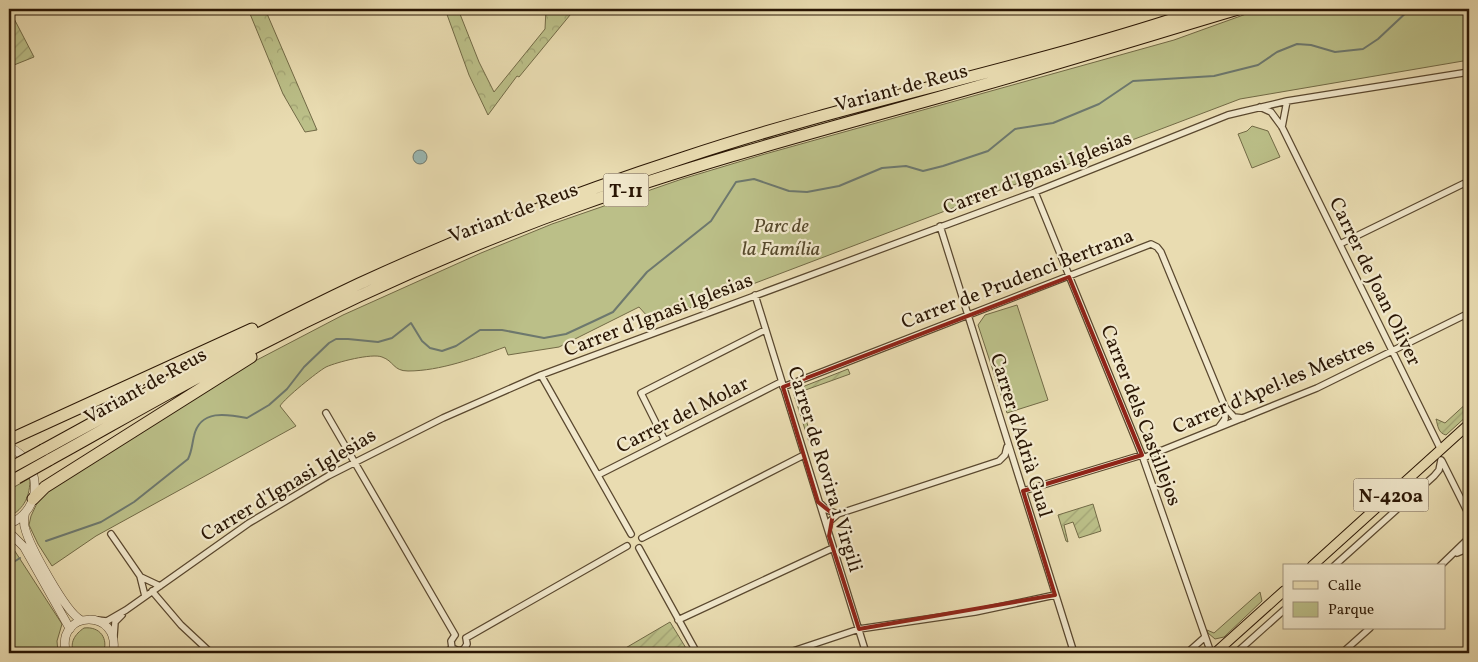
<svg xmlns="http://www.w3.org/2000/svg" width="1478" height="662" viewBox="0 0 1478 662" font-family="Vollkorn,serif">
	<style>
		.green { fill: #bbbf88; stroke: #726a46 }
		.forest { fill: url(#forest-crowns); stroke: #726a46 }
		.garden { fill: url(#garden-furrows); stroke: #726a46 }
		.water { fill: #9ab9b5; stroke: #6d786e }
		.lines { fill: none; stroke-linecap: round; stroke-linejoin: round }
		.stream { stroke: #6d786e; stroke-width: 2 }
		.minor-casing { stroke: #5a482f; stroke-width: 8 }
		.tertiary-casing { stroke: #5a482f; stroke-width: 9 }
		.primary-casing { stroke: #2a1604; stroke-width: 11 }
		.motorway-casing { stroke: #2a1604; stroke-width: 13 }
		.minor { stroke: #f1e8cc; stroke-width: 5.5 }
		.tertiary { stroke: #f1e8cc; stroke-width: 8 }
		.primary { stroke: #e9dcb1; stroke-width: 9 }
		.motorway { stroke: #e9dcb1; stroke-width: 11 }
		.motorway-bridge-casing { stroke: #2a1604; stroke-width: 13; stroke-linecap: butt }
		.motorway-bridge { stroke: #e9dcb1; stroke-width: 11 }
		.marked { fill: none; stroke: #8f2418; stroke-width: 4; stroke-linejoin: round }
		.labels { text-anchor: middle; stroke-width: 4.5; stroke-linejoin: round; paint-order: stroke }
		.shield { fill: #f1e8cc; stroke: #665540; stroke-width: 1 }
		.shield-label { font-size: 19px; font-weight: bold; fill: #2a1604 }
		.street-label { font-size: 20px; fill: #2a1604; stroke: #f1e8cc }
		.park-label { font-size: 20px; font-style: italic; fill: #56492c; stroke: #f1e8cc }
	</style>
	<defs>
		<pattern id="forest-crowns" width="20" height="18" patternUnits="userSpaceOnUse" patternTransform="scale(1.25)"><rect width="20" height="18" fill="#bbbf88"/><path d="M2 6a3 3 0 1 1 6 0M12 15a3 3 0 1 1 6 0" fill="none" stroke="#a1a374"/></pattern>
		<pattern id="garden-furrows" width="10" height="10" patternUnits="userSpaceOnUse" patternTransform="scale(1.25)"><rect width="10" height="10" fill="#bbbf88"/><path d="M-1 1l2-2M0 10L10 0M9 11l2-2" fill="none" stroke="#a1a374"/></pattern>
	</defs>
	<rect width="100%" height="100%" fill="#e9dcb1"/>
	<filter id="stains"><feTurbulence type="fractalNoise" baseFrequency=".004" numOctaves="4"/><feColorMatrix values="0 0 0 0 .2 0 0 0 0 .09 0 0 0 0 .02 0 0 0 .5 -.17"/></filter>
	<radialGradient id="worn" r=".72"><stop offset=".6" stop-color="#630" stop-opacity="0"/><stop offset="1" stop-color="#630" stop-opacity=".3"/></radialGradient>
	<!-- green -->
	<path class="green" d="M 1260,9 L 1469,9 L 1469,60 L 1240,99 L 658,320 L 648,317 L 639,307 L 559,347 L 508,355 L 505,347 C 475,358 440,371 408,371 C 393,371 394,361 382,357 C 372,353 337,362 326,367 C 317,372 285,398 280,406 L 296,426 L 96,536 L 52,566 L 38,544 L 29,525 L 31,516 L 39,499 L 50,490 L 255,361 L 343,315 L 481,253 L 552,224 L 682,179 L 765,154 L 1174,40 Z
		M 1252,126 L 1268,131 L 1280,157 L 1252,168 L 1238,134 L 1247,131 Z
		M 1017,305 L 1048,400 L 1007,413 L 978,325 L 985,315 Z
		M 30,478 C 30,496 25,508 9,517 L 9,490 Z
		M 9,542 L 62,624 L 57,641 L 58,653 L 9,653 Z
		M 1260,592 L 1262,601 L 1224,637 L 1215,639 L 1208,633 L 1207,630 L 1214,633 Z
		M 84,628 C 100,626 109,639 103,653 L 74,653 C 69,643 75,634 84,628 Z"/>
	<!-- forest -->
	<path class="forest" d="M 248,9 L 265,9 L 317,130 L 305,132 L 283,94 Z
		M 445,9 L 458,9 L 479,62 L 494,92 L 545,29 L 546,9 L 575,9 L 519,77 L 517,76 L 488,115 L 469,75 Z"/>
	<!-- garden -->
	<path class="garden" d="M 9,9 L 34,57 L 9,67 Z
		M 848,369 L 850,374 L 800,392 L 798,396 L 814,444 L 810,445 L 794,395 L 797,389 Z
		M 1469,401 L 1469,414 L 1446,435 C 1438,433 1438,426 1436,419 L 1445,423 Z
		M 1093,504 L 1101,531 L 1079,538 L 1073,522 L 1064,525 L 1068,542 L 1066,541 L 1058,515 Z
		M 670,622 L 689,653 L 617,653 Z"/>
	<!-- water -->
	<path class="water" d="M413 157a7 7 0 1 1 14 0a7 7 0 1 1-14 0Z"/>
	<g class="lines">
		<!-- stream -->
		<path class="stream" d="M 1445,9 L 1469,14
			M 46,541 L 101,522 L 134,502 L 188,459 C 192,451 192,444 194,436 C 200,409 227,414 247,418 L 269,405 L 287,389 L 304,367 L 329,343 L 336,339 L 348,339 L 378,342 L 392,338 L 411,323 L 422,341 L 430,348 L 442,351 L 456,346 L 480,330 L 502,330 L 544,338 L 566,334 L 594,321 L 613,312 L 647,272 L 711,221 L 736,182 L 754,179 L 789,191 L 807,192 L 839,186 L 882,168 L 906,166 L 923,171 L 943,166 L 988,151 L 1015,129 L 1053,123 L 1099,104 L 1133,81 L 1214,76 L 1258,65 L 1277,52 L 1297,44 L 1311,45 L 1335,52 L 1363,49 L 1378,39 L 1410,9
			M 9,565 L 20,558"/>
		<defs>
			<path id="minor" d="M 1260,107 L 1271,112 L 1282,127 L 1441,450
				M 1282,127 L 1287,101
				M 1035,192 L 1142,455 L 1211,653
				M 940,226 L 1074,653
				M 1340,244 L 1469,181
				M 755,295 L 866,653
				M 541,375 L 631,534
				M 783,387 L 1151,244 L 1157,247 L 1161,252 L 1225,407 L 1234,417 L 1243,418
				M 326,413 L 455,635
				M 1219,427 L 1225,419 L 1225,409
				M 665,441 L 641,393 L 765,330
				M 1143,458 L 1317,388 L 1469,313
				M 1442,461 L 1469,515
				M 598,475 L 781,382
				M 1023,491 L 1142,455
				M 821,504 L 827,510 L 838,514
				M 828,529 L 830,521 L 838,514 L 999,461 L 1005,455 L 1007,447
				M 111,534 L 140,576 L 145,596
				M 642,538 L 804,455
				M 639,548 L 697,653
				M 1457,553 L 1469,548
				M 1334,566 L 1434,476 L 1439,470 L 1441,460
				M 1440,566 L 1469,538
				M 141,577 L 160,586
				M 152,591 L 181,625 L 211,653
				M 97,620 L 107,621 L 126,610 L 249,523 L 328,476 L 443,418 L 541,375 L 1035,192 L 1228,115 L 1287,101 L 1469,72
				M 678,620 L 833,548
				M 114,636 L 115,622 L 122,615
				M 466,638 L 627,546
				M 452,648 L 459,651 L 464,649 L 467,644 L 466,638
				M 452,648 L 451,641 L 455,635
				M 445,653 L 452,648
				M 787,653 L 859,629 L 975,612 L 1055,595
				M 1187,653 L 1205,637
				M 1236,653 L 1284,610
				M 1342,653 L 1370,628"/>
			<path id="tertiary" d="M 9,447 C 42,462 45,509 9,524
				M 25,513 C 24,518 23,523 25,528 C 29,545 66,613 81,620
				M 9,532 L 24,547 L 70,629
				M 66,653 C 55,609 122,608 113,653"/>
			<path id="primary" d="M 1312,566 L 1469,424
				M 1215,653 L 1284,591"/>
			<path id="motorway" d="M 9,440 L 252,329
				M 43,450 C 147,393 251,335 359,284 C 465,235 575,193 686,157 C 856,100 1034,67 1204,9
				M 49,460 C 109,427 168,392 229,361 C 342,301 460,248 580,205 C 714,157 850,123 986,84 C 1070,60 1154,34 1238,9
				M 33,499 L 45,487 L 251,357"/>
		</defs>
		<!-- minor casing -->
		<use href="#minor" class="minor-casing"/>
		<!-- tertiary casing -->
		<use href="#tertiary" class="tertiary-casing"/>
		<!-- primary casing -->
		<use href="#primary" class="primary-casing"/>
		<!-- motorway casing -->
		<use href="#motorway" class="motorway-casing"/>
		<!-- minor -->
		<use href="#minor" class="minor"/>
		<!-- tertiary -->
		<use href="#tertiary" class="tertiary"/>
		<!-- primary -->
		<use href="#primary" class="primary"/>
		<!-- motorway -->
		<use href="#motorway" class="motorway"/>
		<defs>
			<path id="motorway-bridge" d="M 12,467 L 43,450
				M 17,478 L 49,460"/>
		</defs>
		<!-- motorway-bridge casing -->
		<use href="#motorway-bridge" class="motorway-bridge-casing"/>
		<!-- motorway-bridge -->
		<use href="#motorway-bridge" class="motorway-bridge"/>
	</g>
	<!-- marked area -->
	<path class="marked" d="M 1069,277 L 1142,455 L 1023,491 L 1055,595 L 859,629 L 829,536 L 833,514 L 818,502 L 783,387 Z"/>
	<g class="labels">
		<!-- shield labels -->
		<g class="shield">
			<rect x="603.5" y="173.5" width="45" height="33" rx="4"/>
			<rect x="1353.5" y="478.5" width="75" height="33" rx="4"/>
		</g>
		<g class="shield-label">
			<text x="626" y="197">T-11</text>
			<text x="1391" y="502">N-420a</text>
		</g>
		<!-- street labels -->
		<g class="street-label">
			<text transform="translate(901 87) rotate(-15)" y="7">Variant de Reus</text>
			<text transform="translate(1037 172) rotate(-21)" y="7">Carrer d'Ignasi Iglesias</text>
			<text transform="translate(513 212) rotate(-21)" y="7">Variant de Reus</text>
			<text transform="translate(1017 278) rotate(-21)" y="7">Carrer de Prudenci Bertrana</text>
			<text transform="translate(1376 281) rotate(64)" y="7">Carrer de Joan Oliver</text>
			<text transform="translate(658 314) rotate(-21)" y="7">Carrer d'Ignasi Iglesias</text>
			<text transform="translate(145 385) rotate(-29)" y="7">Variant de Reus</text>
			<text transform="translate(1273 385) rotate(-23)" y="7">Carrer d'Apel·les Mestres</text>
			<text transform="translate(682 414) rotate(-27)" y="7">Carrer del Molar</text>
			<text transform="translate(1142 415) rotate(69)" y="7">Carrer dels Castillejos</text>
			<text transform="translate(1022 435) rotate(73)" y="7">Carrer d'Adrià Gual</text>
			<text transform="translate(826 469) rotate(73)" y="7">Carrer de Rovira i Virgili</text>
			<text transform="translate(288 484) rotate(-31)" y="7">Carrer d'Ignasi Iglesias</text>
		</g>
		<!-- park labels -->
		<g class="park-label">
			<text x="781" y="232">Parc de<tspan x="781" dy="23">la Família</tspan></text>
		</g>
	</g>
	<!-- margin -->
	<rect width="1478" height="662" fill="none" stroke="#e9dcb1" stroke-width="30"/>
	<rect x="10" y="10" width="1458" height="642" fill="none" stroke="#2a1604" stroke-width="2.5"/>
	<rect x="15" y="15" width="1448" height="632" fill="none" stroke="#2a1604"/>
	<!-- legend -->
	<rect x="1283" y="564" width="162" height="65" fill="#f1e8cc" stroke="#a1947c"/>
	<rect x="1293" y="581" width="25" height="8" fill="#e9dcb1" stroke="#a1947c"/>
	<text x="1328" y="590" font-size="15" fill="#2a1604">Calle</text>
	<rect x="1293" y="602" width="25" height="15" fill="#bbbf88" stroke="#a1947c"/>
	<text x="1328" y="614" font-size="15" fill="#2a1604">Parque</text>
	<rect width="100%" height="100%" filter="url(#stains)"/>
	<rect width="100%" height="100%" fill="url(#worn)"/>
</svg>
